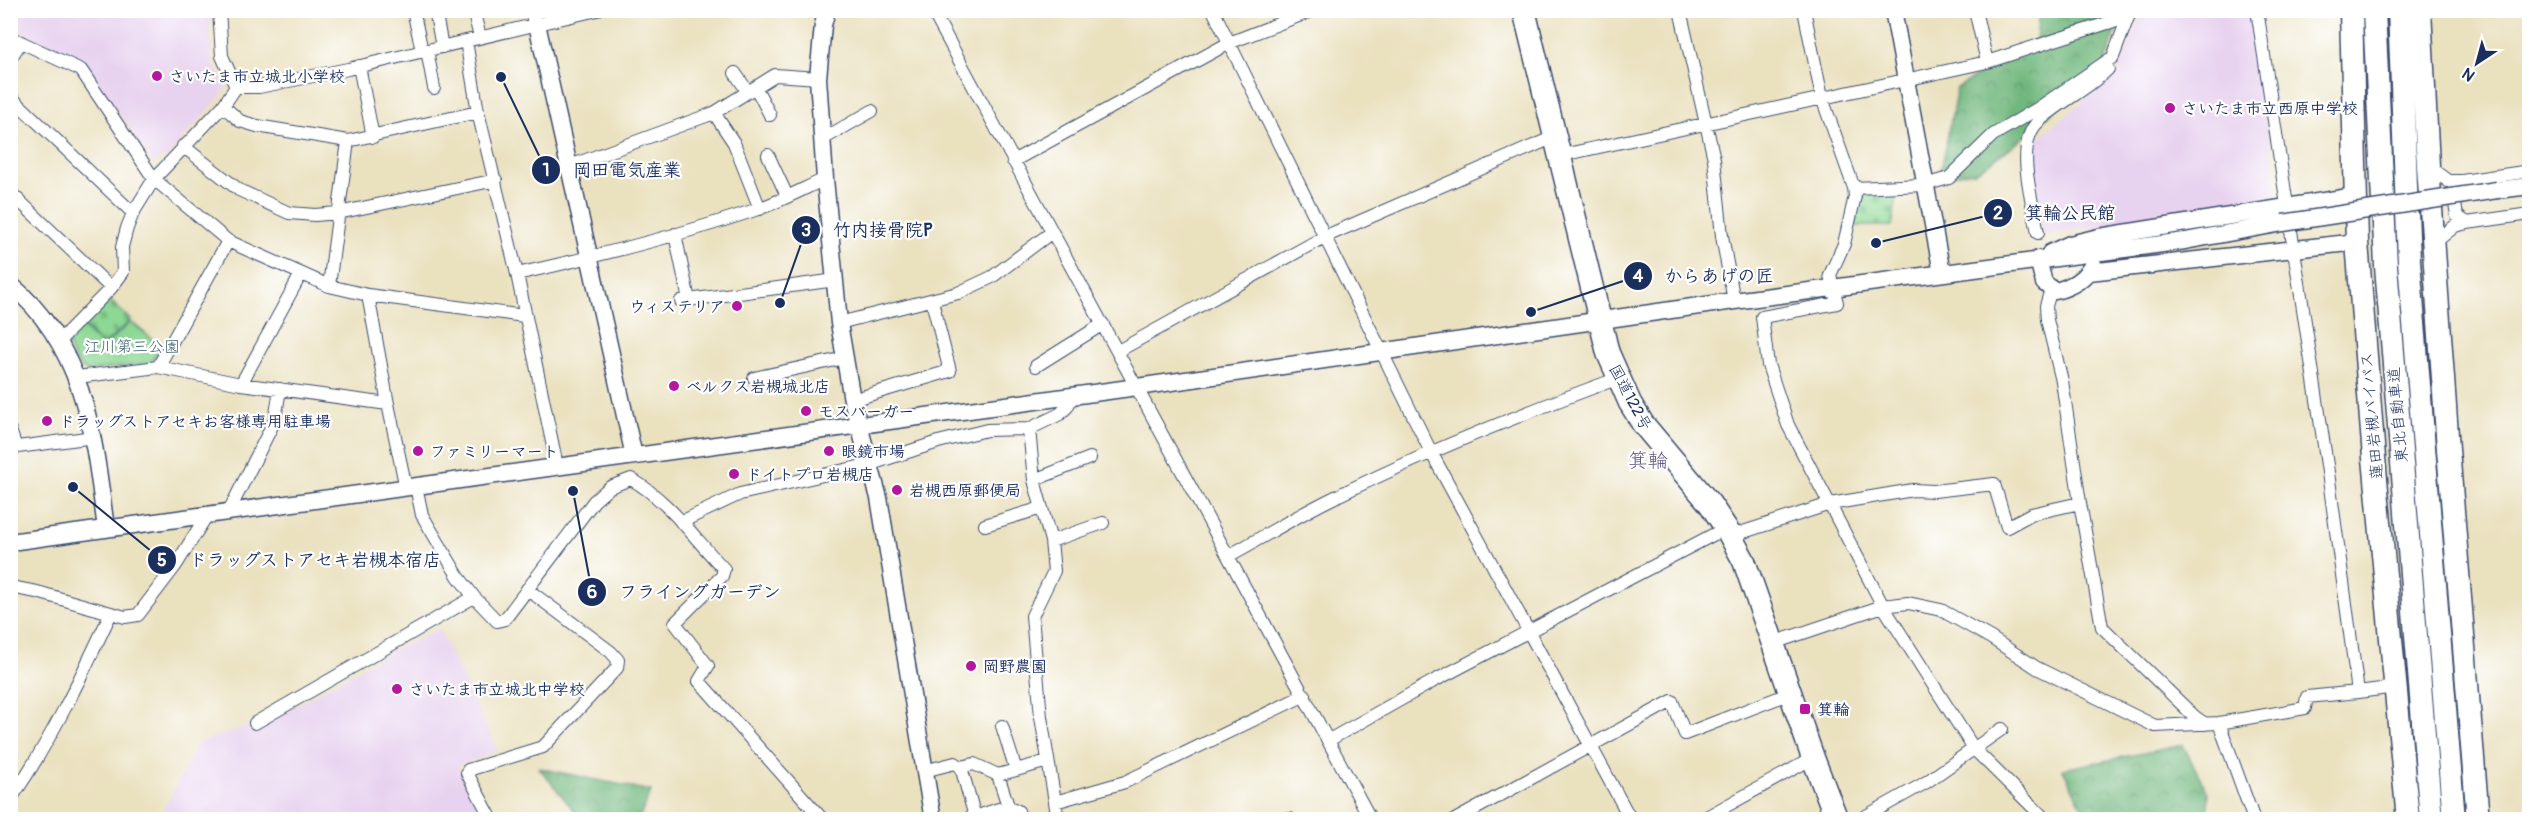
<svg xmlns="http://www.w3.org/2000/svg" width="2540" height="830" viewBox="0 0 2540 830" font-family="Pangolin,'Klee One',sans-serif">
	<style>
		.built { fill: #e7d2ef }
		.green { fill: #8dd894; stroke: #548479; stroke-width: 1.5 }
		.forest { fill: url(#forest-crowns); stroke: #46746e; stroke-width: 1.5 }
		.cemetery { fill: url(#cemetery-stones); stroke: #548479; stroke-width: 1.5 }
		.lines { fill: none; stroke-linecap: round; stroke-linejoin: round }
		.street-casing { stroke: #3a4a6d; stroke-width: 14 }
		.secondary-casing { stroke: #3a4a6d; stroke-width: 19 }
		.highway-casing { stroke: #3a4a6d; stroke-width: 25 }
		.street { stroke: #fff; stroke-width: 12 }
		.secondary { stroke: #fff; stroke-width: 16 }
		.highway { stroke: #fff; stroke-width: 22 }
		.secondary-bridge-casing { stroke: #3a4a6d; stroke-width: 19; stroke-linecap: butt }
		.secondary-bridge { stroke: #fff; stroke-width: 16 }
		.poi-dot { fill: #b5179e; stroke: #fff; stroke-width: 2 }
		.labels { text-anchor: middle; stroke-width: 4.5; stroke-linejoin: round; paint-order: stroke }
		.poi-label { font-size: 16px; font-weight: bold; fill: #1b2f5e; stroke: #fff; text-anchor: start }
		.park-label { font-size: 16px; fill: #3d626e; stroke: #fff }
		.street-label { font-size: 16px; fill: #1b2f5e; stroke: #fff }
		.quarter-label { font-size: 20px; fill: #635781; stroke: #fff }
		.leader { fill: none; stroke: #1b2f5e; stroke-width: 2 }
		.callout-dot { fill: #1b2f5e; stroke: #fff; stroke-width: 2 }
		.mark-label { font-size: 18px; text-anchor: middle; font-weight: bold; fill: #fff }
		.callout-label { font-size: 18px; text-anchor: middle; font-weight: bold; fill: #1b2f5e; stroke: #fff; stroke-width: 4.5; stroke-linejoin: round; paint-order: stroke }
	</style>
	<defs>
		<pattern id="forest-crowns" width="20" height="18" patternUnits="userSpaceOnUse" patternTransform="scale(1.5)"><rect width="20" height="18" fill="#72b87e"/><path d="M2 6a3 3 0 1 1 6 0M12 15a3 3 0 1 1 6 0" fill="none" stroke="#5d966a"/></pattern>
		<pattern id="cemetery-stones" width="16" height="16" patternUnits="userSpaceOnUse" patternTransform="scale(1.5)"><rect width="16" height="16" fill="#8dd894"/><path d="M2 7V4a2 2 0 0 1 4 0v3zM10 15v-3a2 2 0 0 1 4 0v3z" fill="#79ba82"/></pattern>
	</defs>
	<rect width="100%" height="100%" fill="#fff"/>
	<filter id="ink" filterUnits="userSpaceOnUse"><feTurbulence type="fractalNoise" baseFrequency=".0167" numOctaves="2"/><feDisplacementMap in="SourceGraphic" scale="12" xChannelSelector="R" yChannelSelector="G"/><feConvolveMatrix kernelMatrix="1 2 1 2 8 2 1 2 1" color-interpolation-filters="sRGB"/></filter>
	<filter id="wash" filterUnits="userSpaceOnUse"><feTurbulence type="fractalNoise" baseFrequency=".008" numOctaves="4" result="noise"/><feDisplacementMap in="SourceGraphic" scale="24" xChannelSelector="R" yChannelSelector="G"/><feGaussianBlur stdDeviation="1.35" result="paint"/><feColorMatrix in="noise" values="0 0 0 0 0 0 0 0 0 0 0 0 0 0 0 0 0 1.4 0 .05"/><feComposite in="paint" operator="in"/></filter>
	<g filter="url(#wash)">
		<rect width="100%" height="100%" fill="#eae1bf"/>
		<!-- built -->
		<path class="built" d="M 10,11 L 210,11 L 211,58 L 226,89 L 167,157 L 162,157 L 156,164 L 153,163 L 86,64 L 11,26 Z
			M 2142,11 L 2252,11 L 2278,200 L 2043,235 L 2032,143 L 2117,74 Z
			M 439,629 L 498,751 L 457,766 L 485,819 L 158,820 L 198,743 L 251,725 L 254,730 L 388,652 Z"/>
		<!-- green -->
		<path class="green" d="M 131,322 L 162,347 L 150,363 L 87,371 C 77,366 68,351 68,340 L 82,326 L 103,347 Z"/>
		<!-- forest -->
		<path class="forest" d="M 2039,11 L 2124,11 L 2103,68 L 2016,144 L 1975,172 L 1940,176 L 1957,88 L 2036,40 Z
			M 2183,745 L 2208,793 L 2208,819 L 2088,819 L 2063,769 Z
			M 539,768 L 651,791 L 639,819 L 581,819 Z"/>
		<!-- cemetery -->
		<path class="cemetery" d="M 1898,191 L 1892,226 L 1854,226 L 1862,193 Z
			M 108,299 L 131,320 L 103,346 L 84,326 Z"/>
	</g>
	<g filter="url(#ink)">
		<g class="lines">
			<defs>
				<path id="street" d="M 219,10 L 222,56 L 236,87
					M 413,10 L 422,51
					M 435,10 L 442,47
					M 473,10 L 480,37
					M 531,10 L 534,24
					M 932,10 L 1371,820
					M 1213,10 L 1431,452 L 1631,820
					M 1680,10 L 1714,159 L 1722,236 L 1734,301
					M 1804,10 L 1822,98 L 1854,188 L 1855,196 L 1844,244 L 1830,275 L 1837,303 L 1762,317 L 1768,365 L 1788,425 L 1883,606 L 1974,749 L 2046,820
					M 1975,10 L 1987,62
					M 10,37 L 81,70 L 154,179 L 228,241 L 329,286 L 368,295 L 524,316
					M 466,41 L 478,112 L 517,274 L 557,466
					M 427,50 L 434,88
					M 10,59 L 21,42
					M 359,66 L 373,137
					M 735,73 L 748,92
					M 236,87 L 259,87 L 348,69 L 597,10
					M 756,88 L 770,115
					M 10,96 L 133,213
					M 223,106 L 240,121 L 257,126 L 348,141 L 478,112
					M 714,113 L 734,143 L 760,209
					M 823,139 L 872,111
					M 183,146 L 239,190 L 289,213 L 315,215 L 338,213 L 496,180
					M 768,155 L 787,196
					M 1558,156 L 1987,62 L 2129,16
					M 1013,161 L 1229,43 L 1314,10
					M 570,166 L 714,113 L 775,75 L 818,78
					M 2428,166 L 2448,181 L 2462,181
					M 2530,171 L 2462,181 L 2453,192 L 2457,216 L 2467,223 L 2530,214
					M 1854,188 L 1924,185 L 1949,178 L 1993,135 L 2037,109 L 2113,57 L 2130,12
					M 10,192 L 111,288
					M 2038,233 C 2033,203 2014,144 2038,122 C 2059,102 2087,90 2108,69
					M 675,234 L 689,300
					M 2434,243 L 2455,226 L 2467,223
					M 517,274 C 598,256 679,236 758,209 C 781,201 803,189 825,179
					M 329,286 L 348,141
					M 2051,289 L 2046,306 L 2047,320 L 2062,381 L 2080,503 L 2102,627 L 2195,717 L 2205,724
					M 368,295 L 388,404 L 406,488
					M 681,301 L 836,280
					M 839,323 L 958,293 L 992,277 L 1052,232
					M 58,342 L 111,288 L 123,272 L 122,247 L 127,228 L 133,213 L 154,179 L 223,106 L 236,87
					M 1118,351 L 1324,237 L 1554,137
					M 1036,366 L 1103,324
					M 158,367 L 228,241
					M 77,377 L 158,367 L 241,384 L 388,404
					M 754,378 L 845,358
					M 241,384 L 301,274
					M 852,400 L 950,371 L 932,301
					M 1029,429 L 1034,480 L 1051,541 L 1054,571 L 1032,616 L 1041,717 L 1058,820
					M 10,430 L 16,448
					M 10,448 L 94,437
					M 1034,480 L 1090,458
					M 416,486 L 422,515 L 458,576 L 474,597 L 497,621 L 505,619 L 594,501 L 610,487 L 631,479 C 668,500 695,539 724,569 L 722,576 L 675,623 L 708,666 L 699,681 L 823,820
					M 229,511 L 275,420 L 280,389
					M 681,522 L 740,494 L 871,464 L 938,442 L 987,430 L 1029,429 L 1060,414 L 1067,407 L 1073,395
					M 985,525 L 1042,508
					M 1731,536 L 1830,504 L 1913,490 L 1934,491 L 1994,484 L 2007,527 L 2031,514 L 2080,503
					M 1051,541 L 1103,523
					M 1230,555 C 1263,537 1295,517 1329,500 C 1423,453 1520,414 1619,378
					M 10,587 L 37,592 L 125,617 L 138,615 L 176,565 L 207,515
					M 1773,643 L 1883,606 L 1908,603 L 1941,610 L 1991,638 L 2037,668 L 2155,726 L 2219,723 L 2305,708 L 2307,697 L 2358,692 L 2327,465 L 2257,10
					M 2358,692 L 2396,687
					M 255,723 L 474,597
					M 2219,723 L 2254,820
					M 1002,726 L 1016,770
					M 1329,740 L 1432,682 L 1726,528
					M 961,767 L 975,817
					M 924,771 L 955,763 L 961,767 L 974,764 L 998,775 L 1048,761
					M 998,775 L 1008,806
					M 10,800 C 51,741 81,677 111,613
					M 1055,802 L 1125,782 L 1305,695
					M 1290,819 L 1290,820
					M 492,820 L 467,773 L 468,770 L 543,747 L 617,668 L 618,660 L 611,652 L 527,589
					M 966,820 L 1008,806 L 1018,811 L 1021,820
					M 1455,820 L 1672,701 L 1685,734 L 1791,693
					M 1701,820 L 1813,758
					M 1859,820 L 1925,783 L 2002,729"/>
				<path id="secondary" d="M 827,10 L 823,25 L 818,78 L 825,179 L 839,323 L 852,400 L 879,498 L 933,820
					M 1893,10 L 1942,273
					M 537,24 L 634,456
					M 2497,190 L 2530,186
					M 2050,253 L 2070,244 L 2099,237 L 2355,196
					M 2038,259 L 2044,283 L 2055,291 C 2072,287 2085,279 2093,264
					M 2089,272 L 2357,242
					M 10,284 C 86,347 94,438 106,529
					M 10,542 L 1137,387 L 1734,301 L 2185,241 L 2283,223"/>
				<path id="highway" d="M 1524,10 L 1608,353 L 1630,403 L 1643,424 L 1710,504 L 1726,528 L 1744,561 L 1813,758 L 1837,820
					M 2351,10 L 2357,242 L 2374,458 L 2408,820
					M 2374,10 L 2386,266 L 2431,820
					M 2399,10 L 2409,261 L 2454,820
					M 2420,10 L 2428,166 L 2448,449 L 2478,820"/>
			</defs>
			<!-- street casing -->
			<use href="#street" class="street-casing"/>
			<!-- secondary casing -->
			<use href="#secondary" class="secondary-casing"/>
			<!-- highway casing -->
			<use href="#highway" class="highway-casing"/>
			<!-- street -->
			<use href="#street" class="street"/>
			<!-- secondary -->
			<use href="#secondary" class="secondary"/>
			<!-- highway -->
			<use href="#highway" class="highway"/>
			<defs>
				<path id="secondary-bridge" d="M 2283,223 L 2497,190"/>
			</defs>
			<!-- secondary-bridge casing -->
			<use href="#secondary-bridge" class="secondary-bridge-casing"/>
			<!-- secondary-bridge -->
			<use href="#secondary-bridge" class="secondary-bridge"/>
		</g>
	</g>
	<!-- markers -->
	<g class="poi-dot">
		<circle cx="157" cy="76" r="6"/>
		<circle cx="2170" cy="108" r="6"/>
		<circle cx="737" cy="306" r="6"/>
		<circle cx="674" cy="386" r="6"/>
		<circle cx="806" cy="411" r="6"/>
		<circle cx="47" cy="421" r="6"/>
		<circle cx="418" cy="451" r="6"/>
		<circle cx="829" cy="451" r="6"/>
		<circle cx="734" cy="474" r="6"/>
		<circle cx="897" cy="490" r="6"/>
		<circle cx="971" cy="666" r="6"/>
		<circle cx="397" cy="689" r="6"/>
		<rect x="1799" y="703" width="12" height="12" rx="3"/>
	</g>
	<g class="labels">
		<!-- poi labels -->
		<g class="poi-label">
			<text x="169" y="82">さいたま市立城北小学校</text>
			<text x="2182" y="114">さいたま市立西原中学校</text>
			<text x="725" y="312" text-anchor="end">ウィステリア</text>
			<text x="686" y="392">ベルクス岩槻城北店</text>
			<text x="818" y="417">モスバーガー</text>
			<text x="59" y="427">ドラッグストアセキお客様専用駐車場</text>
			<text x="430" y="457">ファミリーマート</text>
			<text x="841" y="457">眼鏡市場</text>
			<text x="746" y="480">ドイトプロ岩槻店</text>
			<text x="909" y="496">岩槻西原郵便局</text>
			<text x="983" y="672">岡野農園</text>
			<text x="409" y="695">さいたま市立城北中学校</text>
			<text x="1817" y="715">箕輪</text>
		</g>
		<!-- park labels -->
		<g class="park-label">
			<text x="132" y="352">江川第三公園</text>
		</g>
		<!-- street labels -->
		<g class="street-label">
			<text transform="translate(1631 397) rotate(62)" y="6">国道122号</text>
			<text transform="translate(2397 415) rotate(-95)" y="6">東北自動車道</text>
			<text transform="translate(2371 416) rotate(-95)" y="6">蓮田岩槻バイパス</text>
		</g>
		<!-- quarter labels -->
		<g class="quarter-label">
			<text x="1648" y="467">箕輪</text>
		</g>
	</g>
	<!-- callouts -->
	<path class="leader" d="M501 77L546 170M1876 243L1998 213M780 303L806 230M1531 312L1638 276M73 487L162 560M573 491L592 592"/>
	<g class="callout-dot">
		<circle cx="501" cy="77" r="6"/>
		<circle cx="1876" cy="243" r="6"/>
		<circle cx="780" cy="303" r="6"/>
		<circle cx="1531" cy="312" r="6"/>
		<circle cx="73" cy="487" r="6"/>
		<circle cx="573" cy="491" r="6"/>
		<circle cx="546" cy="170" r="15"/>
		<circle cx="1998" cy="213" r="15"/>
		<circle cx="806" cy="230" r="15"/>
		<circle cx="1638" cy="276" r="15"/>
		<circle cx="162" cy="560" r="15"/>
		<circle cx="592" cy="592" r="15"/>
	</g>
	<g class="mark-label">
		<text x="546" y="176">1</text>
		<text x="1998" y="219">2</text>
		<text x="806" y="236">3</text>
		<text x="1638" y="282">4</text>
		<text x="162" y="566">5</text>
		<text x="592" y="598">6</text>
	</g>
	<g class="callout-label">
		<text x="627" y="176">岡田電気産業</text>
		<text x="2070" y="219">箕輪公民館</text>
		<text x="883" y="236">竹内接骨院P</text>
		<text x="1719" y="282">からあげの匠</text>
		<text x="315" y="566">ドラッグストアセキ岩槻本宿店</text>
		<text x="700" y="598">フライングガーデン</text>
	</g>
	<!-- margin -->
	<rect width="2540" height="830" fill="none" stroke="#fff" stroke-width="36"/>
	<!-- north arrow -->
	<g transform="translate(2477 63) rotate(216)" stroke="#ffffff" stroke-width="4.5" paint-order="stroke">
	<path d="M0-4.5L10 22L0 15L-10 22Z" fill="#1b2f5e"/>
	<text y="-9" font-size="16" font-weight="bold" text-anchor="middle" fill="#1b2f5e">N</text>
	</g>
</svg>
